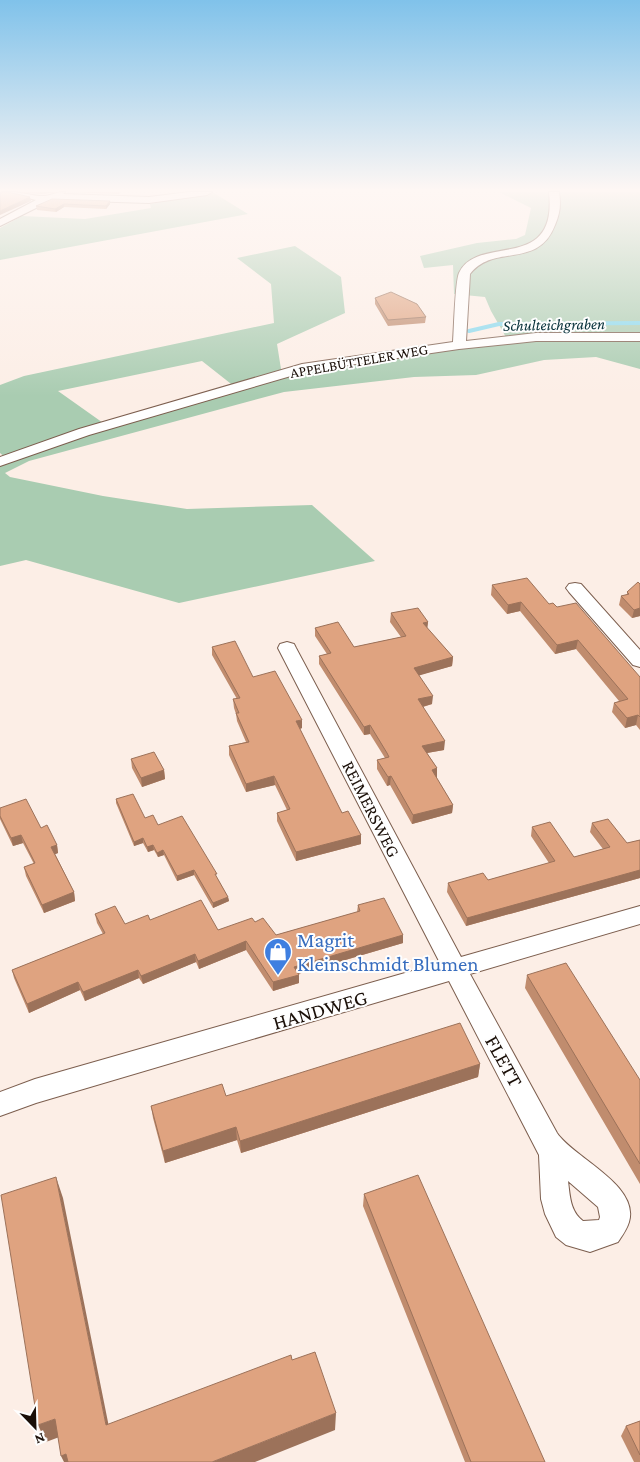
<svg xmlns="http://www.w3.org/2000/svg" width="640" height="1462" viewBox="0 0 640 1462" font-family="'Crimson Pro',serif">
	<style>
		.green { fill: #a9ccb1; fill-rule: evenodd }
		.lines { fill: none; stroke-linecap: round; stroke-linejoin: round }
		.stream { stroke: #85d8ee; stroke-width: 4 }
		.street-casing { stroke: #7c5e4e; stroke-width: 2 }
		.street { fill: #fff; fill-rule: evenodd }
		.wall { fill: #c08c6e }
		.shaded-wall { fill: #9c725a }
		.building { fill: #dfa380; stroke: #9c725a }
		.labels { text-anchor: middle; stroke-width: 4; stroke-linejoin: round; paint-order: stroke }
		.far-street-label { font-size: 15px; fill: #1a0f08; stroke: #fefefe }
		.far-water-label { font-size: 16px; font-style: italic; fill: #052f38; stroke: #fefefe }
		.street-label { font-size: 18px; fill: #1a0f08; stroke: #fefefe }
		.near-shop-label { font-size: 21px; fill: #366cbe; stroke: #fefefe; text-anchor: start }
		.near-street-label { font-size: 21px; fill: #1a0f08; stroke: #fefefe }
	</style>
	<rect width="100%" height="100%" fill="#fceee6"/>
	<!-- green -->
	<path class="green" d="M 499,192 L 640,192 L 640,369 L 596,357 L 544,360 L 476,375 L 414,377 L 284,392 L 29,461 L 5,473 L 10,477 L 103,496 L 187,509 L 312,505 L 375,561 L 179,603 L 26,560 L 0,566 L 0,462 L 7,459 L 0,453 L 0,385 L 24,376 L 274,323 L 271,284 L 237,258 L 295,246 L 341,277 L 345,313 L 277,344 L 281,369 L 285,373 L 507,339 L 491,311 L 485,297 L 454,294 L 453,265 L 424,268 L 420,256 L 477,243 L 516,239 L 525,235 L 531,208 ZM 202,361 L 235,387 L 106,425 L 58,391 Z
		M 214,193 L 248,214 L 0,260 L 0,228 L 22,216 L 85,219 L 151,208 L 150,204 Z"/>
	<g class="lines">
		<!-- stream -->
		<path class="stream" d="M 469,331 L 499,324 L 640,323"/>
		<defs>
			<path id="street" d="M 3,192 C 17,190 34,197 45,196 C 52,195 56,192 65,192 L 63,194 L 149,197 L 189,192 L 212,192 L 207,195 L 149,203 L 52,200 L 0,226 L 0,219 L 36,200 Z
				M 549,192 L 559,192 C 561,205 560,213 555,225 C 538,270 494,243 470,274 L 466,341 L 536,333 L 640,333 L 640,341 L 536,341 L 459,349 L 308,371 L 89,435 L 0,466 L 0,457 L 79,429 L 302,364 L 453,342 C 454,329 455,282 459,273 C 477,233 558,274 549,192 Z
				M 575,583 L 581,584 L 640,650 L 640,667 L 633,665 L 569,592 L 566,588 L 569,584 Z
				M 287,642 L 294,644 L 296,648 L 461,957 L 640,906 L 640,924 L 470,974 L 557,1133 C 574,1158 640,1185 629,1222 C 627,1229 622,1236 618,1242 L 590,1252 L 566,1245 L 556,1237 L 545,1214 L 541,1199 L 539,1155 L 449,981 L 36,1103 L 0,1116 L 0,1092 L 35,1079 L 440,963 L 278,648 L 280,644 ZM 568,1181 L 598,1207 L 600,1217 L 599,1220 L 583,1221 C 570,1211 570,1196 568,1181 Z"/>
		</defs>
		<!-- street casing -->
		<use href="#street" class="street-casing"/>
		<!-- street -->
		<use href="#street" class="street"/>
	</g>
	<!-- wall -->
	<path class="wall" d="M 16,192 L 57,192 L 41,194 Z
		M 66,192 L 121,192 L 119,194 L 67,192 Z
		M 110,201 L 110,204 L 106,209 L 64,207 L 56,212 L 37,210 L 36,206 Z
		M 375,298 L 426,317 L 425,323 L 388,326 L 375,304 Z
		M 640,584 L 640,616 L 632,618 L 619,605 L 621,596 L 627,595 L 627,592 Z
		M 492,585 L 557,607 L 640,677 L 640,730 L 636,725 L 625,728 L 612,712 L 614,703 L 619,701 L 576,649 L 555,654 L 520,611 L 507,614 L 491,595 Z
		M 391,613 L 428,622 L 427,628 L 453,657 L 452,666 L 419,675 L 432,704 L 423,707 L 444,750 L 427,753 L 437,768 L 436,777 L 453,805 L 452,813 L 412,824 L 390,785 L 387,786 L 377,769 L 377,760 L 385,758 L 370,734 L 364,735 L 319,664 L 319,656 L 327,654 L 315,636 L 315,628 L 354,647 L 401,637 L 390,622 Z
		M 212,647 L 253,677 L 302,728 L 300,729 L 342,813 L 361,835 L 361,844 L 296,861 L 277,821 L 277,813 L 287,810 L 275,785 L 246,792 L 229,755 L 229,746 L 246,742 L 237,721 L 236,714 L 234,708 L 233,699 L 237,699 L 212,655 Z
		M 131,759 L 164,770 L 165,779 L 142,787 L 132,768 Z
		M 116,799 L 145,818 L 158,825 L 217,878 L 228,897 L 229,901 L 213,908 L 194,875 L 177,881 L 164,855 L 158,857 L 154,850 L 148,852 L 143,843 L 134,846 L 116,803 Z
		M 0,808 L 41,828 L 57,845 L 58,853 L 55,854 L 74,892 L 75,901 L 44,913 L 26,876 L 24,867 L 34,864 L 23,843 L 13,846 L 0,819 Z
		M 592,823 L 627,843 L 640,840 L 640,878 L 466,926 L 447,892 L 448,883 L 488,880 L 549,863 L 531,836 L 532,827 L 574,857 L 603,849 L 590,832 Z
		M 358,905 L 403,935 L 403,943 L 298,974 L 299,983 L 273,991 L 246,950 L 199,969 L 196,962 L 143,984 L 139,978 L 85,1001 L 80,990 L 29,1013 L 14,978 L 12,970 L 103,934 L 97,923 L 95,914 L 125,924 L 150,920 L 218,930 L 255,922 L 276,935 L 357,912 Z
		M 527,975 L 640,1080 L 640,1184 L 525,988 Z
		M 480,1064 L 478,1077 L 241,1153 L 237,1140 L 165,1163 L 153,1118 L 151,1106 Z
		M 364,1194 L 545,1462 L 465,1462 L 363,1206 Z
		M 640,1421 L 640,1462 L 634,1462 L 621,1436 L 626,1426 Z"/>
	<!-- shaded-wall -->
	<path class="shaded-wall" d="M 40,192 L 57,192 L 41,194 Z
		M 30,197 L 31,201 L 0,215 L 0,211 Z
		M 110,201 L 110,204 L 106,209 L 106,206 Z
		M 64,204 L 64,207 L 56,212 L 55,209 Z
		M 521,602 L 520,611 L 507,614 L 508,605 Z
		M 640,608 L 640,616 L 632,618 L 634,610 Z
		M 428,622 L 427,630 L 423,623 Z
		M 578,640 L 576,649 L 555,654 L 557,645 Z
		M 453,657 L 452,666 L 414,677 L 414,668 Z
		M 433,696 L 432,704 L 418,708 L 418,699 Z
		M 638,715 L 636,725 L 625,728 L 627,718 Z
		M 302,720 L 302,728 L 296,730 L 296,721 Z
		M 370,725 L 370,734 L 364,735 L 364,727 Z
		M 445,741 L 444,750 L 421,754 L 422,746 Z
		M 437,768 L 437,777 L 431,779 L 432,770 Z
		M 164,770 L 165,779 L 142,787 L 141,778 Z
		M 274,776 L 275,785 L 246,792 L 246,784 Z
		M 391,776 L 390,785 L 387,786 L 388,777 Z
		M 453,805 L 452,813 L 412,824 L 413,815 Z
		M 21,835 L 23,843 L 13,846 L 11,838 Z
		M 361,835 L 361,844 L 296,861 L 296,852 Z
		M 143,838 L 143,843 L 134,846 L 134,842 Z
		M 57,845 L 58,853 L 53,855 L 51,847 Z
		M 153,845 L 154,850 L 148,852 L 147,847 Z
		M 163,850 L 164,855 L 158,857 L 157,853 Z
		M 194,870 L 194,875 L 177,881 L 177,876 Z
		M 640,870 L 640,878 L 466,926 L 467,918 Z
		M 74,892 L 75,901 L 44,913 L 42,905 Z
		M 228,897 L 229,901 L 213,908 L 213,903 Z
		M 403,935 L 403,943 L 294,975 L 294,967 Z
		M 246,941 L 246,950 L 199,969 L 198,961 Z
		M 195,954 L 196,962 L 143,984 L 141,976 Z
		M 138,970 L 139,978 L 85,1001 L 83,992 Z
		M 299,975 L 299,983 L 273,991 L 273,982 Z
		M 78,982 L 80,990 L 29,1013 L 27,1004 Z
		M 480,1064 L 478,1077 L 241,1153 L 240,1141 Z
		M 236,1127 L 237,1140 L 165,1163 L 163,1151 Z
		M 56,1177 L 63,1198 L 112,1442 L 106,1425 Z
		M 336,1413 L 335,1430 L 255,1462 L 212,1462 Z
		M 55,1419 L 62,1436 L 46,1442 L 38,1425 Z
		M 66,1454 L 70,1462 L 64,1462 L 61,1456 Z"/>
	<!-- building -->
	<path class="building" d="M 0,192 L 8,192 L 30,197 L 0,211 Z
		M 52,199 L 110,201 L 106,206 L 64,204 L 55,209 L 36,206 Z
		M 391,292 L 417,304 L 426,317 L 388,320 L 375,298 Z
		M 527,578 L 549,604 L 553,603 L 557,607 L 576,603 L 640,677 L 640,717 L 638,715 L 627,718 L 614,703 L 628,699 L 578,640 L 557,645 L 521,602 L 508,605 L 492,585 Z
		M 638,582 L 640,584 L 640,608 L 634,610 L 621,596 L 629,594 L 627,592 Z
		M 418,608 L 428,622 L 423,623 L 453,657 L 414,668 L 433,696 L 418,699 L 445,741 L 422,746 L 437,768 L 432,770 L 453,805 L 413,815 L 391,776 L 388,777 L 377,760 L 389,757 L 387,753 L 370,725 L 364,727 L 319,656 L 331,653 L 315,628 L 338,622 L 354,647 L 406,636 L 391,613 Z
		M 235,641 L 253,677 L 275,671 L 302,720 L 296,721 L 342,813 L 348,811 L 361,835 L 296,852 L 277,813 L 290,809 L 274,776 L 246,784 L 229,746 L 249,742 L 236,713 L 239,713 L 233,699 L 240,698 L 212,647 Z
		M 154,752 L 164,770 L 141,778 L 131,759 Z
		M 133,794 L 145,818 L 153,815 L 158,825 L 182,816 L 217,874 L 215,874 L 228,897 L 213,903 L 194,870 L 177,876 L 163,850 L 157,853 L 153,845 L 147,847 L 143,838 L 134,842 L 116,799 Z
		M 26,799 L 41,828 L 47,825 L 57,845 L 51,847 L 74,892 L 42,905 L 24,867 L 35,863 L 21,835 L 11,838 L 0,816 L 0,808 Z
		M 608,819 L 627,843 L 640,840 L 640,870 L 467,918 L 448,883 L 483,873 L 488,880 L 555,861 L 532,827 L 550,822 L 574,857 L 610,847 L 592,823 Z
		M 384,898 L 403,935 L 294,967 L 299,975 L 273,982 L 246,941 L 198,961 L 195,954 L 141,976 L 138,970 L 83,992 L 78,982 L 27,1004 L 12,970 L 105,933 L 95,914 L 115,906 L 125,924 L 148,915 L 150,920 L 201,900 L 218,930 L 252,918 L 255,922 L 263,918 L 276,935 L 360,911 L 358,905 Z
		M 566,963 L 640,1080 L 640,1164 L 527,975 Z
		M 460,1023 L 480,1064 L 240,1141 L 236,1127 L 163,1151 L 151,1106 L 222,1084 L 226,1096 Z
		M 418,1175 L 545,1462 L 471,1462 L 364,1194 Z
		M 56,1177 L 106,1425 L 291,1355 L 292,1360 L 315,1352 L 336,1413 L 212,1462 L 68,1462 L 66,1454 L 61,1456 L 55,1419 L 38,1425 L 1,1195 Z
		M 640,1421 L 640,1455 L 626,1426 Z"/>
	<!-- sky -->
	<linearGradient id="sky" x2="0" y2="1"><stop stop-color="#80c2ea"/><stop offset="0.48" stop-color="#fef7f4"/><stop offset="1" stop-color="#fef7f4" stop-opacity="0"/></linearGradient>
	<rect width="640" height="396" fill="url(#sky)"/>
	<!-- icons -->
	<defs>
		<symbol id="shop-pin" viewBox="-11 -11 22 30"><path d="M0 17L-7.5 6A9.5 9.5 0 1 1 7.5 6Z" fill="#3f7fe0" stroke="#fefefe"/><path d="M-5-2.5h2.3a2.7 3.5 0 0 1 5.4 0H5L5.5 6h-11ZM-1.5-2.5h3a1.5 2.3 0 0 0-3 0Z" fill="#fff"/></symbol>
	</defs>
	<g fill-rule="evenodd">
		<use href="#shop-pin" x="262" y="936" width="32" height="43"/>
	</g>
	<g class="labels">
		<!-- far-street labels -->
		<g class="far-street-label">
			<text transform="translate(359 361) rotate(-10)" y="5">APPELBÜTTELER WEG</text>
		</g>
		<!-- far-water labels -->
		<g class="far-water-label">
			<text transform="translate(554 324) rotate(-1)" y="6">Schulteichgraben</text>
		</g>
		<!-- street labels -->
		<g class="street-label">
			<text transform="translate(371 809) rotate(63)" y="6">REIMERSWEG</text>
		</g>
		<!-- near-shop labels -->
		<g class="near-shop-label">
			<text x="297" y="947">Magrit<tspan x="297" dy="24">Kleinschmidt Blumen</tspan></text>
		</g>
		<!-- near-street labels -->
		<g class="near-street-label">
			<text transform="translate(320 1010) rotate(-16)" y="7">HANDWEG</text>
			<text transform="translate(504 1061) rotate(61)" y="7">FLETT</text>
		</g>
	</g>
	<!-- north arrow -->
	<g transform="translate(35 1427) rotate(157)" stroke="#fefefe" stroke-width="4" paint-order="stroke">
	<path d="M0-4L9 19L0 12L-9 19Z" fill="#1a0f08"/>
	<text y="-8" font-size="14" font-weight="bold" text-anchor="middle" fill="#1a0f08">N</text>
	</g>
</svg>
